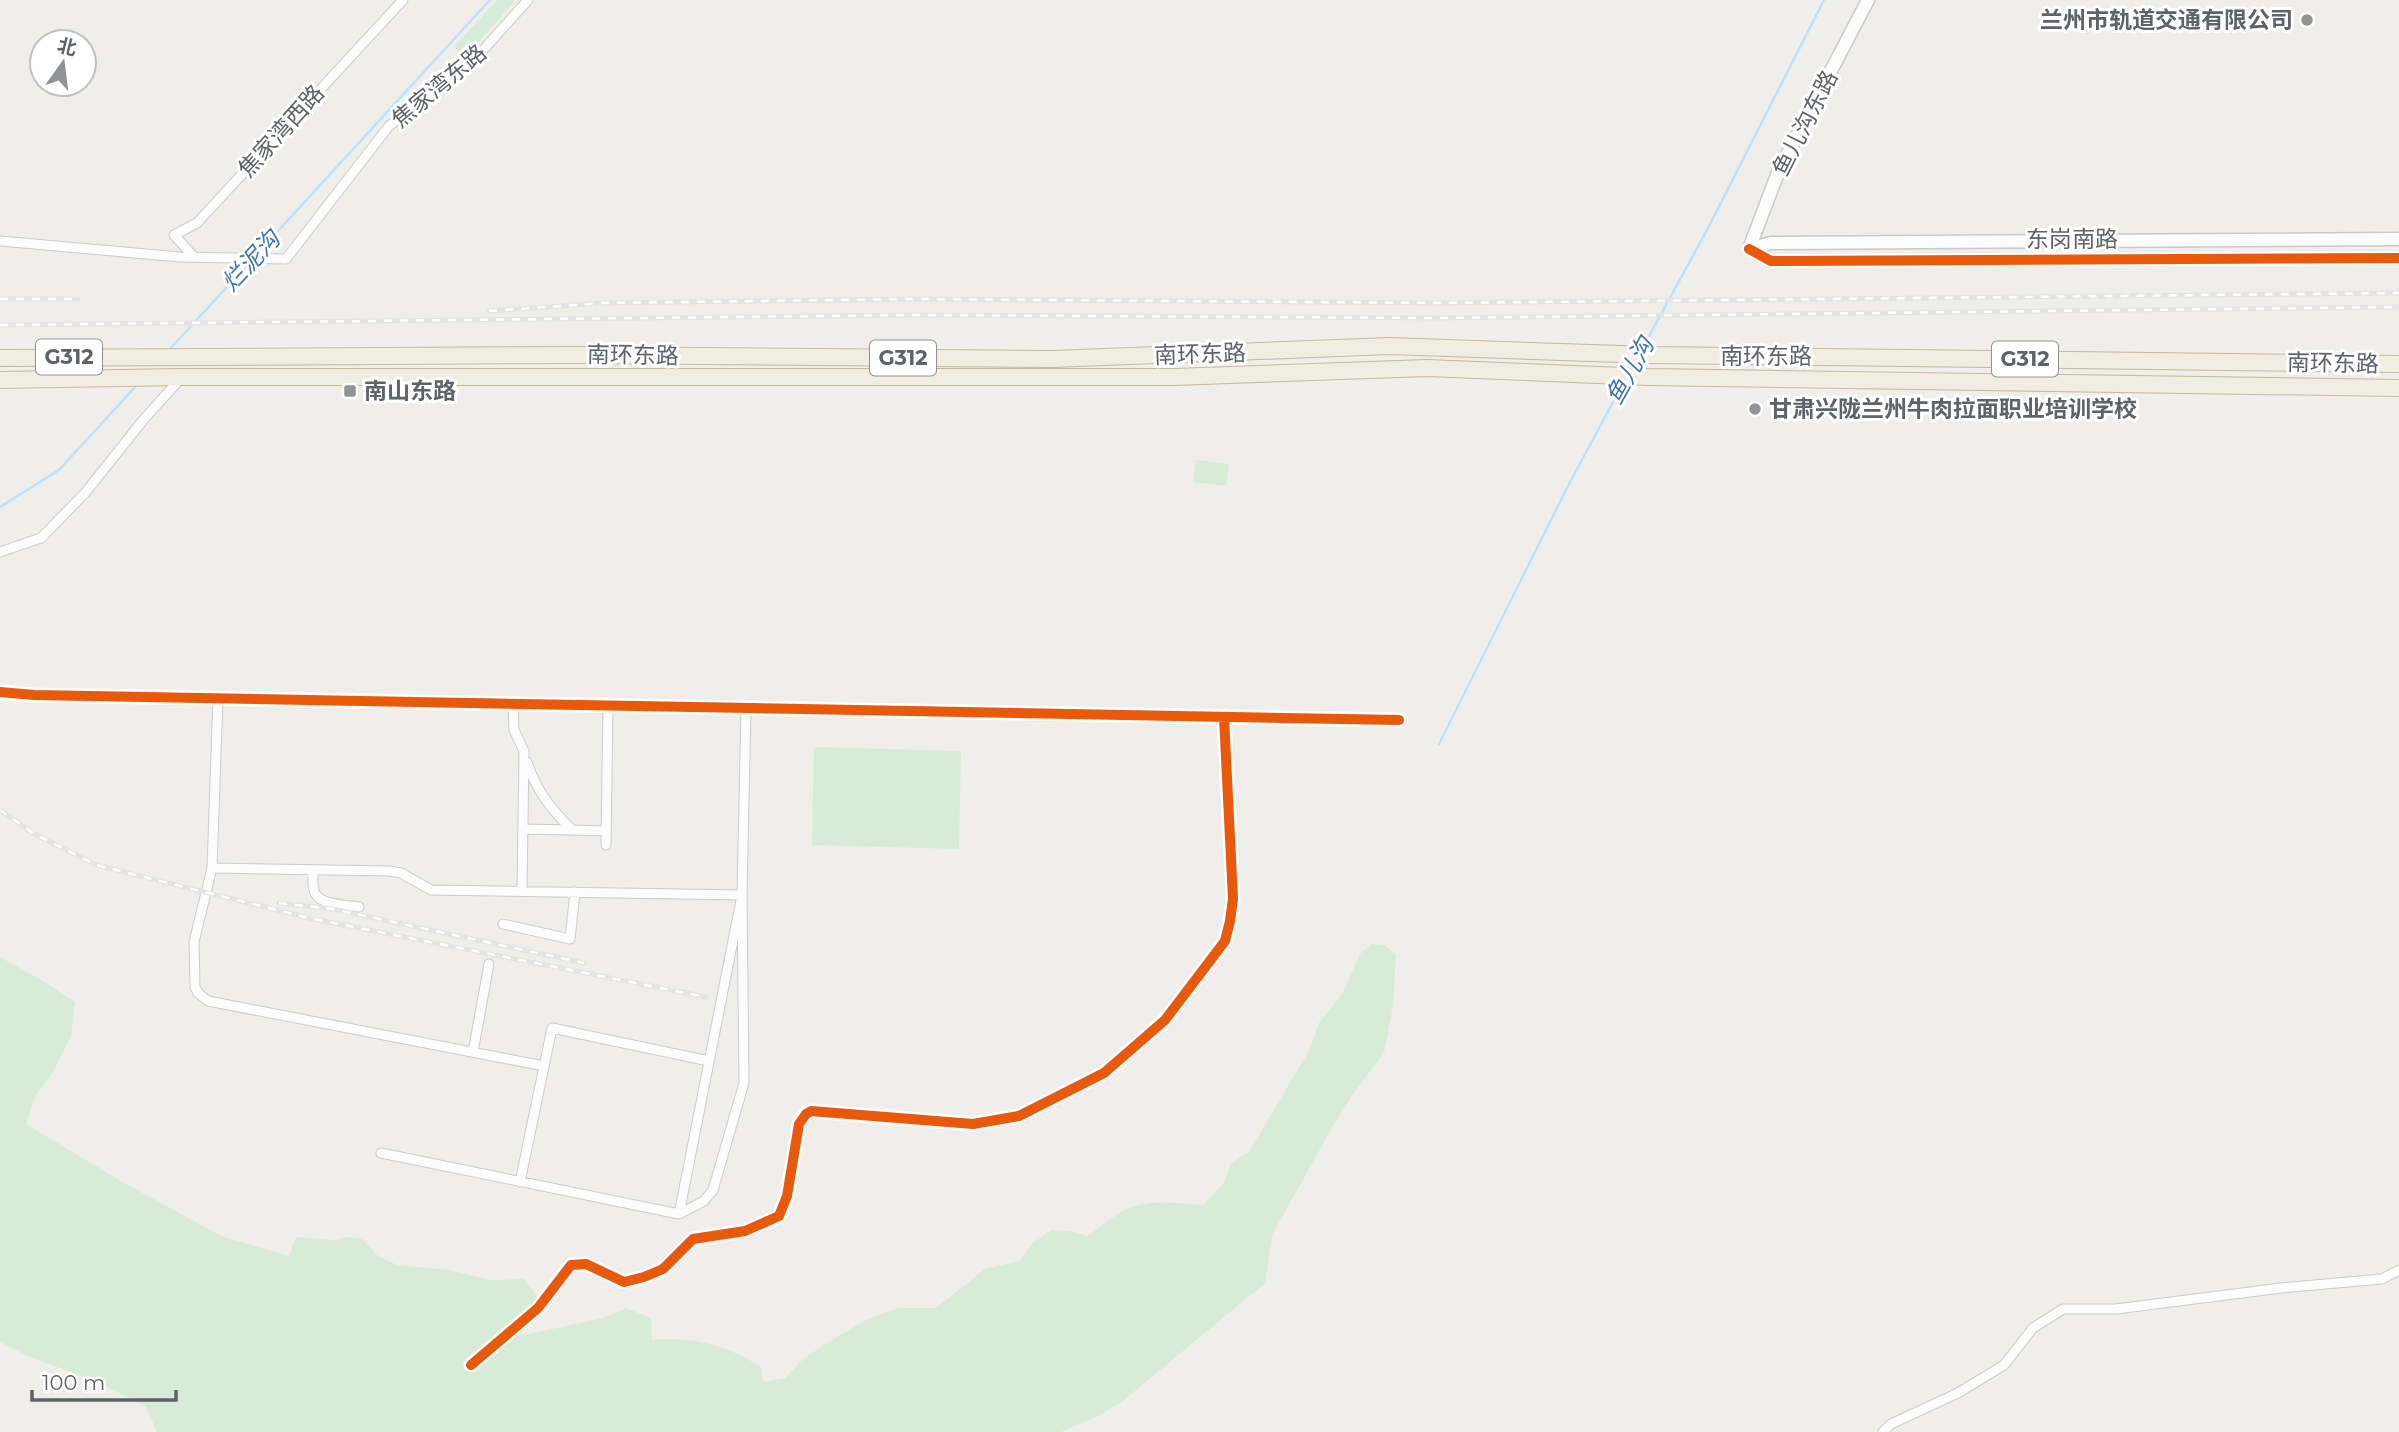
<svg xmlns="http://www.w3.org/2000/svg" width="2399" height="1432" viewBox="0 0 2399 1432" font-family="Montserrat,'Noto Sans SC',sans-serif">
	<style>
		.green { fill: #d8ebd6 }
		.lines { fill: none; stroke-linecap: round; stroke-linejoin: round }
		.stream { stroke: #bfe0f9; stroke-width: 2.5 }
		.street-casing { stroke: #cbcccc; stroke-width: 11 }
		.secondary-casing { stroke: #cacacb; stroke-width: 15 }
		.highway-casing { stroke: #c8b996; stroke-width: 18 }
		.street { stroke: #fdfcfc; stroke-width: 9 }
		.secondary { stroke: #fdfcfc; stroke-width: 12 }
		.highway { stroke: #f0ede3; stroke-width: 16 }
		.rail-casing { stroke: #e4e4e4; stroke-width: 5 }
		.rail { stroke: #fff; stroke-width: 2.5; stroke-dasharray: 8; stroke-linecap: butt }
		.cycleway-casing { stroke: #fff; stroke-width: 15 }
		.cycleway { stroke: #e8590c; stroke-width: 10 }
		.poi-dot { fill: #919496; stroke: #fff; stroke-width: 2.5 }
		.labels { text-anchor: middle; stroke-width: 6; stroke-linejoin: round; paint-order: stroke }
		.shield { fill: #fff; stroke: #8f9295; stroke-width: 2 }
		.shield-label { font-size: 21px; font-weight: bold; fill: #5f6368 }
		.poi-label { font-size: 23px; font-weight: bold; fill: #5f6368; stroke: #fff; text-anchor: start }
		.street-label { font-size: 23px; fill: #5f6368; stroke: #fff }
		.water-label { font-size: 24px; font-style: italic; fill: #4174aa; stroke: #fff }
	</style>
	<rect width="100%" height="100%" fill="#efeeea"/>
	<!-- green -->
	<path class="green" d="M 497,0 L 516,0 L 465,57 L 454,47 Z
		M 1196,460 L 1229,464 L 1226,486 L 1193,482 Z
		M 814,747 L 961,751 L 959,849 L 812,845 Z
		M 1371,944 L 1385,945 L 1396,955 L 1393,1006 L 1384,1053 L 1353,1094 L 1333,1126 L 1272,1235 L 1265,1283 L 1124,1400 L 1098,1416 L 1061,1432 L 157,1432 L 146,1407 L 108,1387 L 26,1355 L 0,1342 L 0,957 L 43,981 L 75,1002 L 71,1036 L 52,1074 L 36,1094 L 26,1124 L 121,1181 L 221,1236 L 289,1256 L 296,1237 L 334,1240 L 349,1237 L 362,1239 L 378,1256 L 397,1265 L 449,1270 L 491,1280 L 523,1279 L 539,1298 L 520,1336 L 603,1318 L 626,1308 L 651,1318 L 652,1340 C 692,1336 727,1345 761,1367 L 763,1382 L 785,1378 L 801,1361 L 822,1346 L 864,1321 L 898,1308 L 936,1308 L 985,1269 L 1019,1261 L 1032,1244 L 1051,1230 L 1069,1231 L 1087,1236 C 1097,1230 1105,1222 1115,1216 C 1141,1197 1173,1203 1203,1205 L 1225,1182 L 1230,1164 L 1249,1152 L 1310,1049 L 1319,1023 L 1343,993 L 1360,954 Z"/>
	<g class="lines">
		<!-- stream -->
		<path class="stream" d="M 255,256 L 490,0
			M 1642,349 L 1707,230 L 1824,0
			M 168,351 L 251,261
			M 0,507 L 59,470 L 137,385
			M 1439,744 L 1570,482 L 1624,382"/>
		<defs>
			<path id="street" d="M 0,241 L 180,257 L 286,259 L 389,126 L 468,67 L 528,0
				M 194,257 L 174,235 L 197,223 L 403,0
				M 0,552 L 41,538 L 85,493 L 144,419 L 182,377
				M 0,692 L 34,695 L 1399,720
				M 218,698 L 212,868 L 194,942 L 195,987 L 198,993 L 208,1001 L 544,1066
				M 513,704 L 514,730 L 524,751 L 522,891
				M 527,762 C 536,790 551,809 572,830 L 606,831
				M 523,829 L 572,830
				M 606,845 L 608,705
				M 212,868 L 389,871 L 401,873 L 431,890 L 742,895 L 744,1083 L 713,1190 L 704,1201 L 679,1214 L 742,895 L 746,708
				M 313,870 C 313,877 312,887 315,893 C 320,905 347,905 359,907
				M 503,924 L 570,939 L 575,892
				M 473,1052 L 489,964
				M 381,1153 L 679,1214
				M 520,1182 L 552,1028 L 709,1061
				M 471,1365 L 538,1308 L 571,1265 L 586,1264 L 624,1282 L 644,1277 L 663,1269 L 693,1239 L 745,1231 L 779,1216 L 787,1196 L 799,1124 L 806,1114 L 811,1111 L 973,1124 L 1019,1116 L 1104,1073 L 1165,1020 L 1225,941 L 1230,921 L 1233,899 L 1224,717
				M 1883,1432 L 1891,1424 L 1958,1393 L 2004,1365 L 2033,1328 L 2063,1309 L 2116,1309 L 2281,1288 L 2382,1279 L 2399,1270"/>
			<path id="secondary" d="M 1749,249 L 1771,261 L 2399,258
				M 1749,249 L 1771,243 L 2399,239
				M 1749,249 L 1779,170 L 1868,0"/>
			<path id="highway" d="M 0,358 L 577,355 L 1053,359 L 1390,346 L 1650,355 L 2399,364
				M 0,380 L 182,377 L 1174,377 L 1427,368 L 1648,377 L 2399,388"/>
		</defs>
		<!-- street casing -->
		<use href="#street" class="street-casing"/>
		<!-- secondary casing -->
		<use href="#secondary" class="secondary-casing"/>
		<!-- highway casing -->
		<use href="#highway" class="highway-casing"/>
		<!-- street -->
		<use href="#street" class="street"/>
		<!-- secondary -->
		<use href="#secondary" class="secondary"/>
		<!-- highway -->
		<use href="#highway" class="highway"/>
		<defs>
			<path id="rail" d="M 0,299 L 78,299
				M 489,311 L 602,303 L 914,299 L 1437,303 L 2399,293
				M 0,325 L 914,315 L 1436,318 L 2399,307
				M 0,810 L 33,833 L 96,865 L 309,918 L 706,997
				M 279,903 L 333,909 L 584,963"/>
		</defs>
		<!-- rail casing -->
		<use href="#rail" class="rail-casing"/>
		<!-- rail -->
		<use href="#rail" class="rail"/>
		<defs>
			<path id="cycleway" d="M 1749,249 L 1771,261 L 2399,258
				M 0,692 L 34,695 L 1399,720
				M 471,1365 L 538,1308 L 571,1265 L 586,1264 L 624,1282 L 644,1277 L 663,1269 L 693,1239 L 745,1231 L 779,1216 L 787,1196 L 799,1124 L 806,1114 L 811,1111 L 973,1124 L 1019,1116 L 1104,1073 L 1165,1020 L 1225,941 L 1230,921 L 1233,899 L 1224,717"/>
		</defs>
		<!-- cycleway casing -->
		<use href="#cycleway" class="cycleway-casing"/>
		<!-- cycleway -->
		<use href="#cycleway" class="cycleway"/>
	</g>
	<!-- markers -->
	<g class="poi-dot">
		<circle cx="2307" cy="20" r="7"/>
		<rect x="343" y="384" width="14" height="14" rx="3.5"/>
		<circle cx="1755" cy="409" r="7"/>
	</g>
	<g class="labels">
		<!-- shield labels -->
		<g class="shield">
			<rect x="36" y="339.5" width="66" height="35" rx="5"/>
			<rect x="870" y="340.5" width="66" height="35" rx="5"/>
			<rect x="1992" y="341.5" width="66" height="35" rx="5"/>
		</g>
		<g class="shield-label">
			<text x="69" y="364">G312</text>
			<text x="903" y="365">G312</text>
			<text x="2025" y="366">G312</text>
		</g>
		<!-- poi labels -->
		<g class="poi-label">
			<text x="2293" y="28" text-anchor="end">兰州市轨道交通有限公司</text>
			<text x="364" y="399">南山东路</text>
			<text x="1769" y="417">甘肃兴陇兰州牛肉拉面职业培训学校</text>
		</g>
		<!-- street labels -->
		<g class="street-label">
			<text transform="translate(439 86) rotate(-40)" y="8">焦家湾东路</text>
			<text transform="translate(1805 123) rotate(-63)" y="8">鱼儿沟东路</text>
			<text transform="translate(281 131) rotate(-48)" y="8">焦家湾西路</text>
			<text x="2072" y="247">东岗南路</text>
			<text transform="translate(1200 354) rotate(-2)" y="8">南环东路</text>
			<text transform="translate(633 355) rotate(1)" y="8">南环东路</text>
			<text x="1766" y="364">南环东路</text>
			<text transform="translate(2333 363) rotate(1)" y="8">南环东路</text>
		</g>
		<!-- water labels -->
		<g class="water-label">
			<text transform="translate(251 261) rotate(-47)" y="8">烂泥沟</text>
			<text transform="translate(1630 371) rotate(-61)" y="8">鱼儿沟</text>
		</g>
	</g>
	<!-- north arrow -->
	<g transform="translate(63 63) rotate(14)"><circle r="33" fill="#ffffff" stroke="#bfc1c3" stroke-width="2"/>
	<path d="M0-5L12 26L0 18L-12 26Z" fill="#919496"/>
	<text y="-10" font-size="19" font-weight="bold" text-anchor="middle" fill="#5f6368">北</text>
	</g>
	<!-- scale -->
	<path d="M32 1390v10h144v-10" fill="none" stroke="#5f6368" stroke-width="3.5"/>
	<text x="42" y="1390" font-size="21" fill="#5f6368" stroke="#ffffff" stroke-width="5" paint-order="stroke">100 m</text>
</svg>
